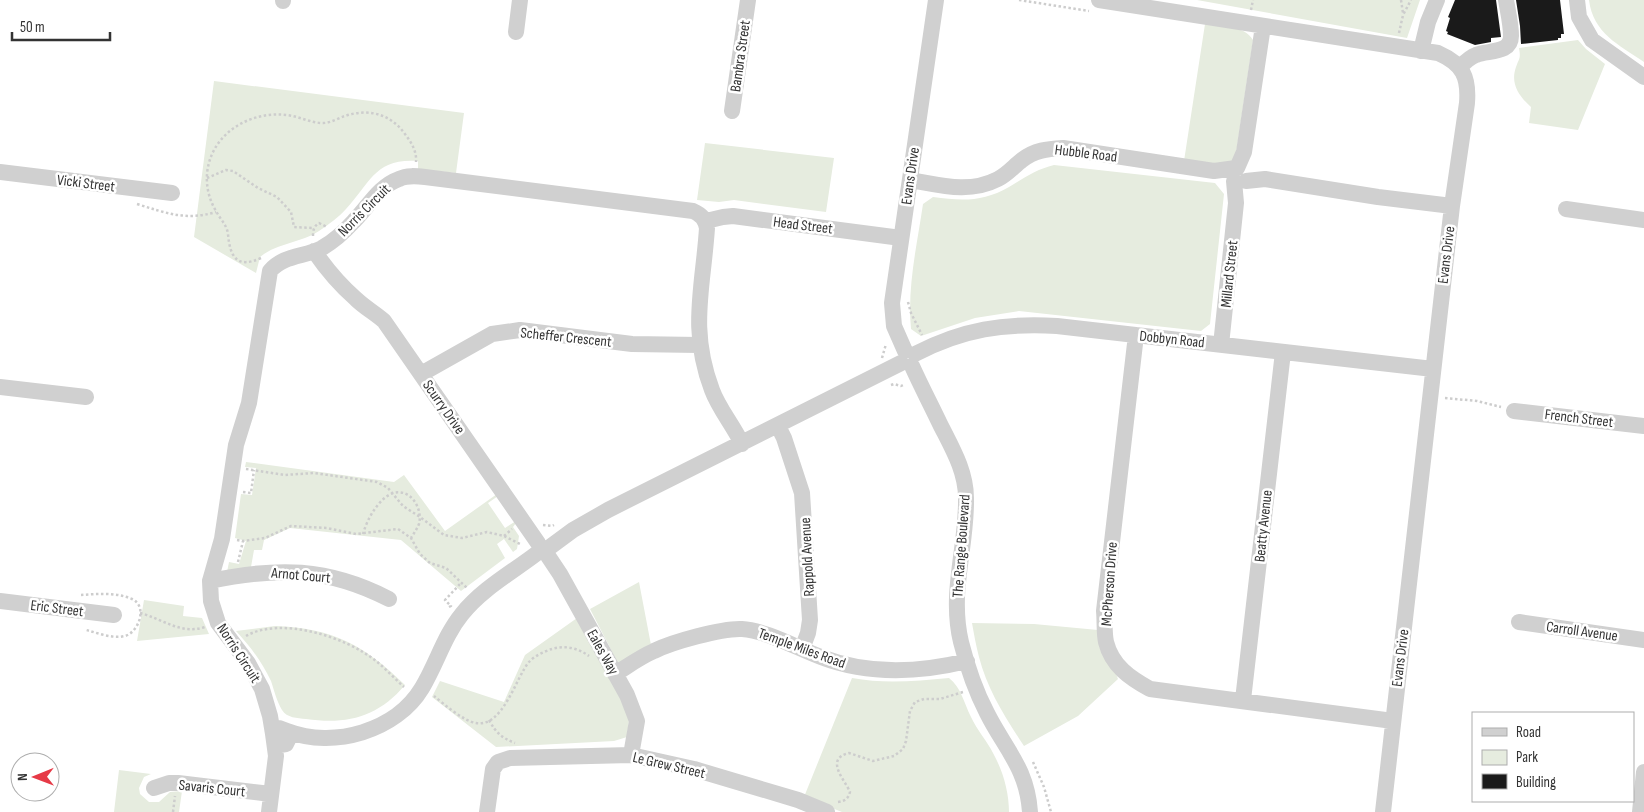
<svg xmlns="http://www.w3.org/2000/svg" width="1644" height="812" viewBox="0 0 1644 812" font-family="'Sofia Sans Condensed',sans-serif">
	<style>
		.green { fill: #e6ecdf }
		.building { fill: #1a1a1a }
		.lines { fill: none; stroke-linecap: round; stroke-linejoin: round }
		.path { stroke: #cdcdcd; stroke-width: 2.5; stroke-dasharray: 2.5 2.5; stroke-linecap: butt }
		.minor { stroke: #d0d0d0; stroke-width: 16 }
		.labels { text-anchor: middle; stroke-width: 5; stroke-linejoin: round; paint-order: stroke }
		.street-label { font-size: 15px; fill: #333; stroke: #fff }
	</style>
	<rect width="100%" height="100%" fill="#fff"/>
	<!-- green -->
	<path class="green" d="M 1197,0 L 1420,0 L 1407,38 Z
		M 1589,0 L 1644,0 L 1644,62 C 1619,45 1593,33 1589,0 Z
		M 1205,24 C 1220,27 1245,25 1253,40 L 1235,160 L 1220,166 L 1184,161 Z
		M 1578,40 L 1586,49 L 1605,64 L 1578,130 L 1529,123 L 1531,107 C 1519,96 1510,84 1516,67 C 1519,58 1521,59 1519,48 Z
		M 214,81 L 464,113 L 456,173 L 418,169 L 418,161 C 375,158 371,182 346,209 C 338,218 329,224 319,231 C 301,243 277,243 260,257 L 256,273 L 194,237 Z
		M 705,143 L 834,158 L 826,212 L 734,200 L 719,202 L 697,200 Z
		M 1054,165 L 1215,183 L 1224,194 L 1210,324 L 1201,331 L 1019,311 L 975,318 L 921,336 L 911,329 C 907,287 917,245 923,204 L 933,197 C 962,201 983,202 1009,187 C 1024,178 1037,169 1054,165 Z
		M 246,462 L 394,482 L 404,475 L 445,531 L 497,494 L 498,496 L 488,503 L 505,528 L 516,521 L 516,523 L 513,527 L 519,536 L 517,549 L 513,552 L 504,539 L 497,544 L 505,558 L 461,591 L 401,540 L 290,528 L 264,540 L 262,550 L 254,550 L 251,567 L 227,572 L 229,562 L 239,564 L 246,541 L 235,538 L 241,494 L 252,495 L 256,468 L 245,467 Z
		M 639,582 L 651,645 L 619,665 L 590,609 Z
		M 144,600 L 184,606 L 183,616 L 202,618 L 209,634 L 137,641 Z
		M 577,618 L 630,712 L 627,737 L 614,741 L 496,747 L 432,697 L 440,681 L 504,702 L 525,655 Z
		M 972,623 L 1034,624 L 1098,630 L 1118,679 L 1078,716 L 1024,746 C 1006,719 987,689 979,657 C 976,646 974,634 972,623 Z
		M 275,626 C 333,628 364,645 405,685 C 378,717 347,725 306,719 C 297,718 287,718 282,710 C 277,702 274,690 271,681 C 262,662 250,646 236,631 Z
		M 852,678 C 884,684 916,681 949,678 C 961,687 964,703 971,717 C 977,730 987,741 993,753 C 1003,771 1009,792 1009,812 L 842,812 L 804,797 Z
		M 119,770 L 151,774 L 144,777 L 139,788 L 140,794 L 149,802 L 159,802 L 170,792 L 182,791 L 179,812 L 114,812 Z"/>
	<!-- building -->
	<path class="building" d="M 1455,0 L 1496,0 L 1501,37 L 1491,38 L 1491,42 L 1475,45 L 1447,34 L 1448,32 L 1446,31 L 1450,18 L 1448,17 Z
		M 1516,0 L 1560,0 L 1564,34 L 1561,34 L 1561,38 L 1558,38 L 1558,40 L 1521,44 L 1520,26 Z"/>
	<g class="lines">
		<!-- path -->
		<path class="path" d="M 1019,0 L 1089,11
			M 1401,0 L 1403,13
			M 1251,10 L 1253,0
			M 1399,33 L 1403,15 L 1411,0
			M 207,178 L 226,170 L 233,171 L 258,188 L 277,197 L 291,212 L 294,227 L 314,228
			M 137,204 C 166,213 186,221 216,212
			M 313,236 C 313,230 314,226 319,223 L 327,227
			M 261,258 C 237,269 230,257 228,234 C 227,225 220,219 216,211 C 208,198 205,182 208,167 C 215,131 252,111 286,115 C 299,116 310,123 323,123 C 331,123 338,118 345,116 C 368,108 391,114 405,134 C 411,142 417,151 416,162
			M 908,302 L 911,313 L 922,335
			M 882,358 L 886,344
			M 891,385 L 894,384 L 901,386 L 905,384
			M 1445,398 L 1477,401 L 1501,407
			M 246,469 L 285,475 L 314,473 L 377,482 L 388,488 L 403,506 L 420,517 L 444,535 L 462,538 L 487,532 L 504,536 L 520,544
			M 243,492 L 251,493 L 254,470
			M 543,525 L 552,526 L 554,525
			M 363,534 C 367,519 379,498 393,493 C 411,488 423,509 419,524 C 417,529 414,533 411,538
			M 504,536 L 512,529
			M 237,540 L 243,541 L 265,538 L 291,526 L 327,528 L 356,534 L 398,529 L 411,538 L 420,554 L 430,563 L 446,568 L 467,588
			M 238,562 L 243,541
			M 81,595 C 97,594 116,592 132,599 C 148,606 139,632 125,636 C 112,639 98,633 86,630
			M 449,607 L 451,606 L 445,600 L 461,583
			M 140,613 C 163,619 181,635 205,627
			M 246,636 C 281,616 346,637 376,661 C 386,669 395,679 404,687
			M 434,696 C 444,704 463,721 476,723 C 503,728 516,677 529,662 C 534,656 545,651 552,649 C 565,645 578,648 589,656
			M 489,720 C 496,733 502,738 515,743
			M 1033,762 L 1044,787 L 1051,812
			M 838,802 C 845,801 848,799 850,792 C 845,780 824,759 849,753 L 873,761 L 894,756 L 903,749 L 906,741 L 910,711 L 915,702 L 924,699 L 940,699 L 963,692
			M 173,812 L 175,796"/>
		<!-- minor -->
		<path class="minor" d="M 1099,0 L 1438,53 C 1463,64 1469,77 1467,103 L 1452,206 L 1383,812
			M 1577,0 L 1579,17 L 1592,40 L 1644,77
			M 283,1 L 283,0
			M 516,32 L 520,0
			M 1421,51 L 1428,22 L 1437,0
			M 1460,67 C 1465,62 1470,57 1476,55 C 1488,50 1511,54 1511,36 C 1511,24 1508,12 1506,0
			M 732,111 L 748,0
			M 1237,168 L 1244,152 L 1263,26
			M 0,172 L 172,193
			M 910,180 C 940,185 969,194 998,179 C 1008,174 1014,166 1022,160 C 1035,150 1047,149 1063,148 L 1214,171 L 1236,168
			M 1246,181 L 1265,179 L 1378,197 L 1452,206
			M 1566,209 L 1644,220
			M 706,221 L 723,217 L 733,216 L 901,238
			M 314,251 C 325,267 341,286 356,299 C 364,307 375,313 384,321 L 538,543
			M 1136,335 L 1104,611 C 1105,621 1104,633 1106,642 C 1112,666 1130,678 1150,689 L 1393,721
			M 1221,345 L 1236,203 L 1234,181
			M 905,351 L 894,326 L 892,303 L 936,0
			M 915,354 C 963,329 1004,323 1057,326 L 1433,369
			M 912,366 C 921,386 931,405 940,424 C 952,448 966,471 966,498 C 967,547 949,592 961,642 C 967,666 975,690 987,713 C 1005,749 1027,768 1030,812
			M 421,374 L 492,334 L 520,330 L 632,344 L 699,345
			M 0,387 L 86,397
			M 1514,411 L 1644,426
			M 778,426 L 784,438 L 802,493 L 810,620 L 808,633 L 802,649
			M 550,547 L 573,530 L 608,510 L 901,363
			M 548,556 L 560,574 L 627,695 L 637,721 L 631,755
			M 210,581 C 277,567 327,567 389,599
			M 0,601 L 114,615
			M 1519,622 L 1644,640
			M 615,674 C 628,666 640,657 654,651 C 672,642 722,628 742,629 C 765,630 799,649 821,657 C 868,675 918,673 967,661
			M 1243,700 L 1283,352
			M 287,731 C 334,749 396,731 422,688 C 437,663 444,636 462,614 C 482,589 511,573 536,554
			M 273,734 L 270,716 L 262,689 L 248,663 L 218,623 L 211,601 L 210,581 L 222,539 L 236,445 L 249,403 L 270,271 C 283,255 305,257 322,248 C 334,241 345,231 354,221 C 368,207 379,186 399,179 C 407,175 416,176 425,177 L 693,211 C 702,215 705,219 707,228 C 703,289 689,329 712,390 C 719,409 733,425 742,444
			M 154,788 L 169,783 L 178,783 L 271,794
			M 269,812 L 276,756 L 273,734 L 279,728 L 287,731 L 290,736 L 286,744 L 280,745 L 275,742
			M 487,812 L 493,769 L 498,762 L 510,758 L 631,755 L 694,769 L 798,800 L 827,812
			M 1640,812 L 1644,772"/>
	</g>
	<g class="labels">
		<!-- street labels -->
		<g class="street-label">
			<text transform="translate(740 56) rotate(-82)" y="5">Bambra Street</text>
			<text transform="translate(1086 153) rotate(7)" y="5">Hubble Road</text>
			<text transform="translate(910 176) rotate(-82)" y="5">Evans Drive</text>
			<text transform="translate(86 183) rotate(7)" y="5">Vicki Street</text>
			<text transform="translate(364 210) rotate(-45)" y="5">Norris Circuit</text>
			<text transform="translate(803 225) rotate(7)" y="5">Head Street</text>
			<text transform="translate(1446 255) rotate(-83)" y="5">Evans Drive</text>
			<text transform="translate(1229 274) rotate(-84)" y="5">Millard Street</text>
			<text transform="translate(566 337) rotate(6)" y="5">Scheffer Crescent</text>
			<text transform="translate(1172 339) rotate(6)" y="5">Dobbyn Road</text>
			<text transform="translate(444 407) rotate(55)" y="5">Scurry Drive</text>
			<text transform="translate(1579 418) rotate(7)" y="5">French Street</text>
			<text transform="translate(1263 526) rotate(-84)" y="5">Beatty Avenue</text>
			<text transform="translate(961 546) rotate(-86)" y="5">The Range Boulevard</text>
			<text transform="translate(807 557) rotate(-93)" y="5">Rappold Avenue</text>
			<text transform="translate(301 575) rotate(5)" y="5">Arnot Court</text>
			<text transform="translate(1109 584) rotate(-86)" y="5">McPherson Drive</text>
			<text transform="translate(57 608) rotate(7)" y="5">Eric Street</text>
			<text transform="translate(1582 631) rotate(8)" y="5">Carroll Avenue</text>
			<text transform="translate(802 648) rotate(20)" y="5">Temple Miles Road</text>
			<text transform="translate(603 652) rotate(61)" y="5">Eales Way</text>
			<text transform="translate(239 653) rotate(57)" y="5">Norris Circuit</text>
			<text transform="translate(1400 658) rotate(-83)" y="5">Evans Drive</text>
			<text transform="translate(669 765) rotate(13)" y="5">Le Grew Street</text>
			<text transform="translate(212 788) rotate(6)" y="5">Savaris Court</text>
		</g>
	</g>
	<!-- legend -->
	<rect x="1472" y="712" width="162" height="90" fill="#ffffff" stroke="#adadad"/>
	<rect x="1482" y="728" width="25" height="8" fill="#d0d0d0" stroke="#adadad"/>
	<text x="1516" y="737" font-size="15" fill="#333333">Road</text>
	<rect x="1482" y="750" width="25" height="15" fill="#e6ecdf" stroke="#adadad"/>
	<text x="1516" y="762" font-size="15" fill="#333333">Park</text>
	<rect x="1482" y="774" width="25" height="15" fill="#1a1a1a" stroke="#adadad"/>
	<text x="1516" y="787" font-size="15" fill="#333333">Building</text>
	<!-- north arrow -->
	<g transform="translate(35 777) rotate(269)"><circle r="24" fill="#ffffff" stroke="#adadad"/>
	<path d="M0-4L9 19L0 12L-9 19Z" fill="#e63946"/>
	<text y="-8" font-size="14" font-weight="bold" text-anchor="middle" fill="#333333">N</text>
	</g>
	<!-- scale -->
	<path d="M12 32v8h98v-8" fill="none" stroke="#333333" stroke-width="2.5"/>
	<text x="20" y="32" font-size="15" fill="#333333" stroke="#ffffff" stroke-width="4" paint-order="stroke">50 m</text>
</svg>
